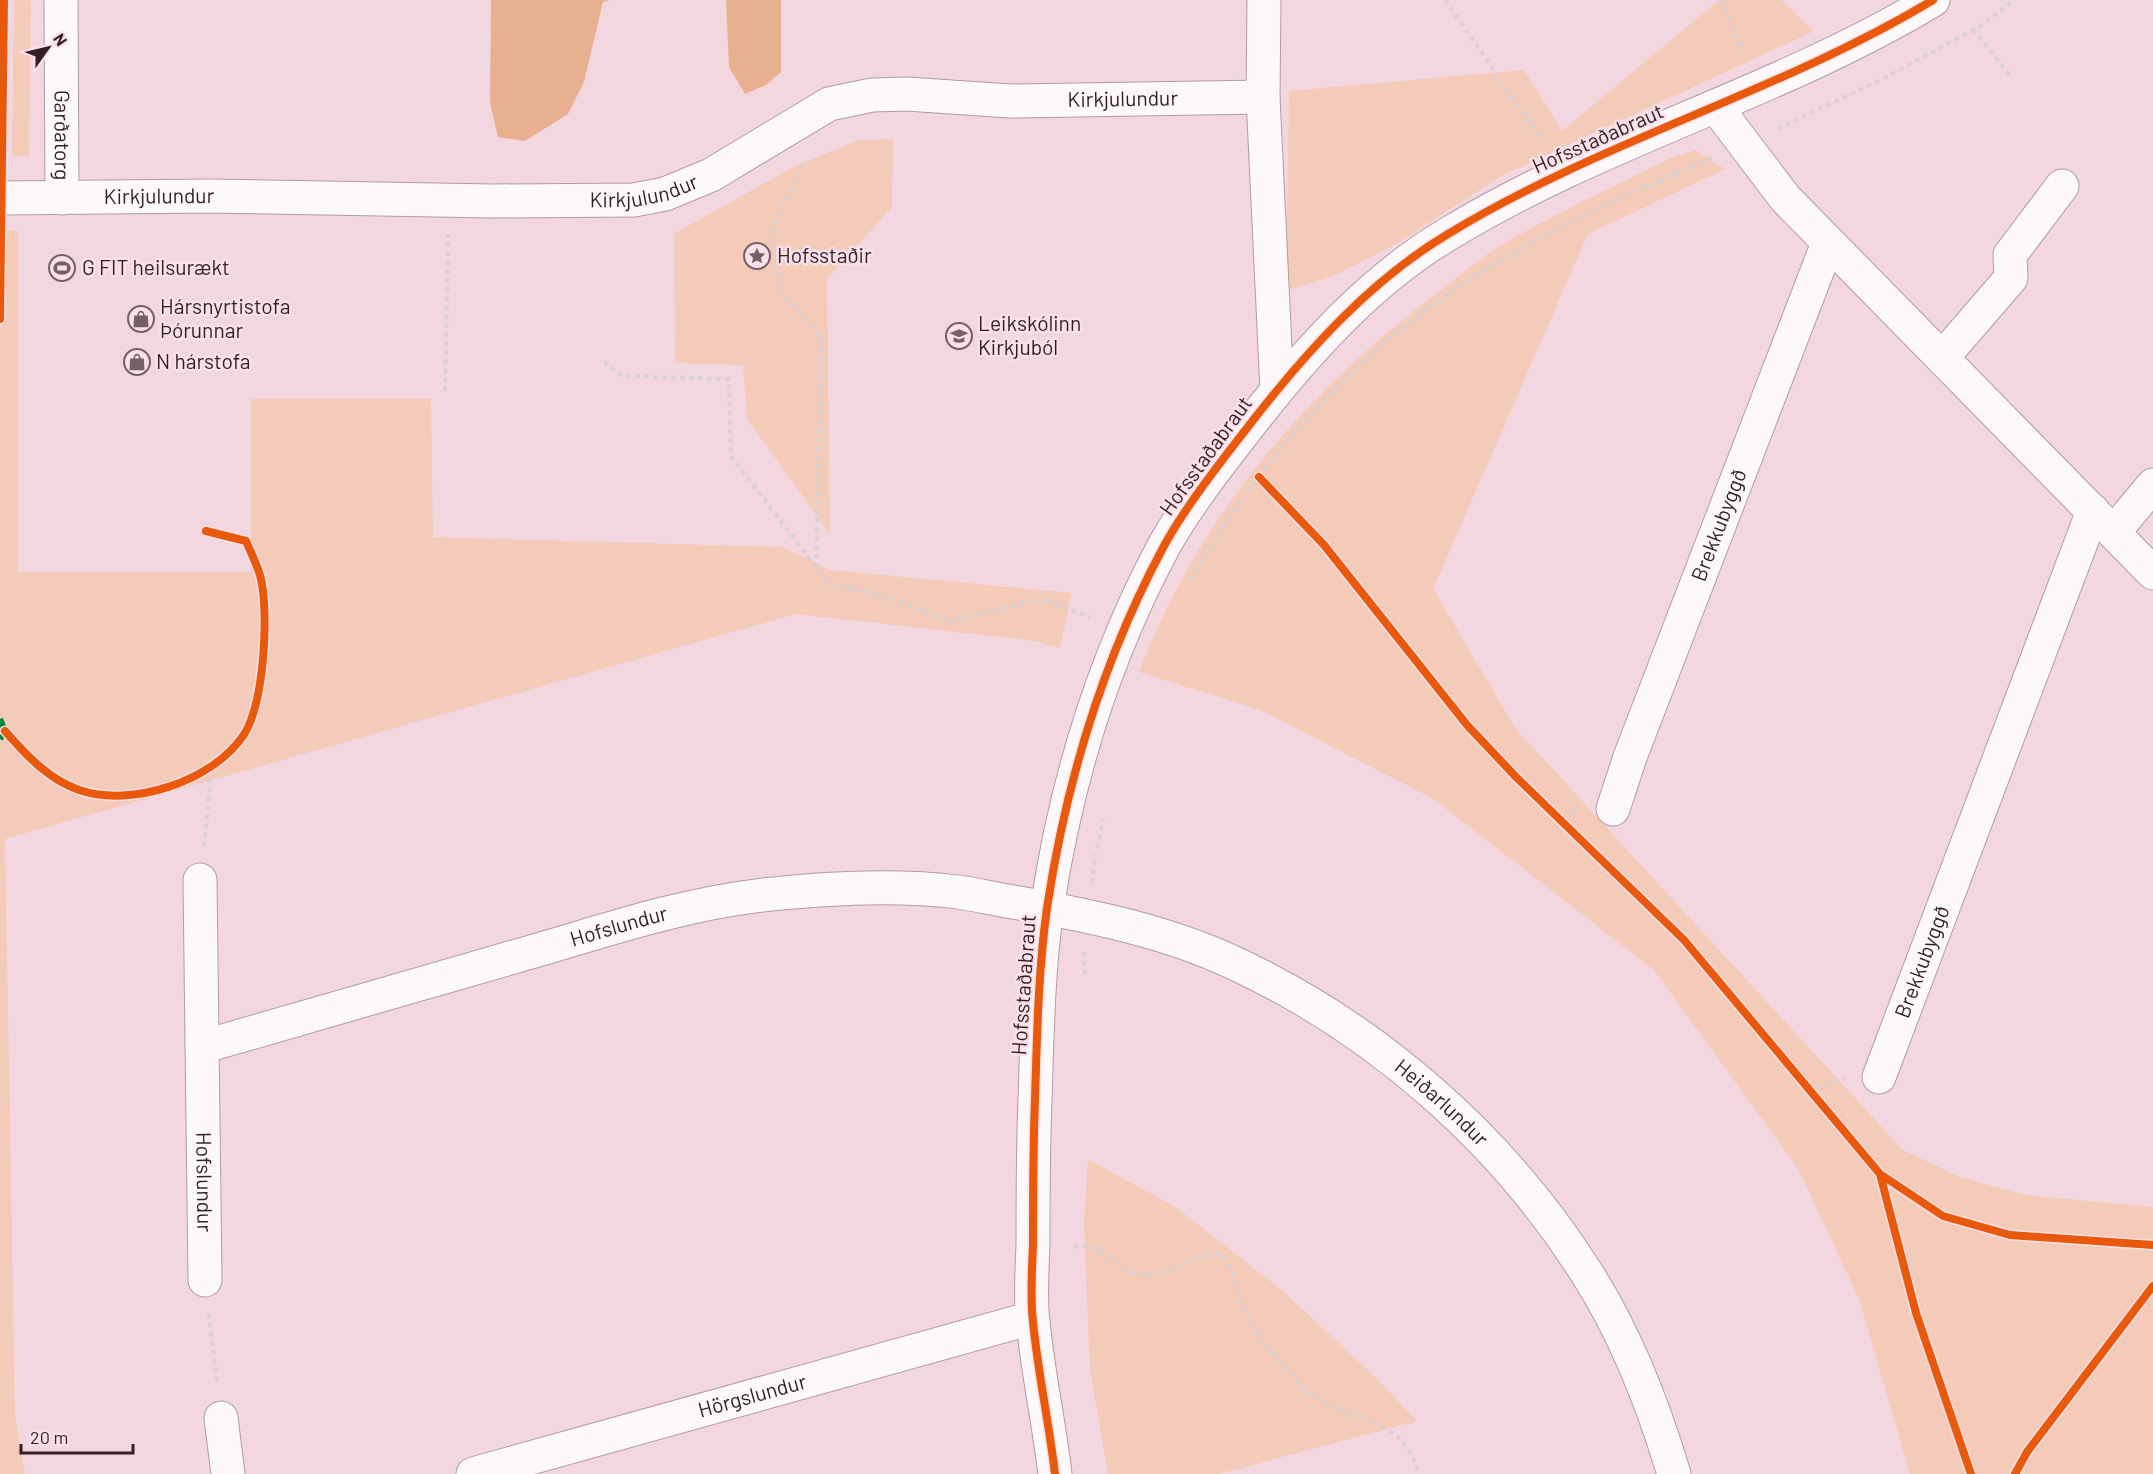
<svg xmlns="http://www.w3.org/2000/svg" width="2153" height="1474" viewBox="0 0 2153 1474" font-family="Barlow,sans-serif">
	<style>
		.green { fill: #f4cab8 }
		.forest { fill: #e9b090 }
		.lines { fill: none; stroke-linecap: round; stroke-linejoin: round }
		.street-casing { stroke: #b29ba3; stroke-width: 35 }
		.secondary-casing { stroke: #b29ba3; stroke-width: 35 }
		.path { stroke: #d8d0d2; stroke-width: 4; stroke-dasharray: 4.5 4.5; stroke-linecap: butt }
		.street { stroke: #fdf9fa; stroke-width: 33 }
		.secondary { stroke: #fdf9fa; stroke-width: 33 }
		.quiet { stroke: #00873e; stroke-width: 6; stroke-dasharray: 12 6; stroke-linecap: butt }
		.cycleway-casing { stroke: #fae1e9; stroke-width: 11 }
		.cycleway { stroke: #e8590c; stroke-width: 8 }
		.labels { text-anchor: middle; stroke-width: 5; stroke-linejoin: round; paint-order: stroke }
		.street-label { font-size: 21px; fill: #341e26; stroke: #fae1e9 }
		.poi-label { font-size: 21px; fill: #341e26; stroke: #fae1e9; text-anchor: start }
	</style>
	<rect width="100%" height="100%" fill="#f2d7e0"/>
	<!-- green -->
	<path class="green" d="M 14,0 L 31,0 L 29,157 L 12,156 Z
		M 1719,0 L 1781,0 L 1814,31 L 1501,176 L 1398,243 L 1336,275 L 1286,291 L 1289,91 L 1524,70 L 1562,131 Z
		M 893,139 L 892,207 L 827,279 L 830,534 L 747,419 L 743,365 L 675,363 L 674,234 L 793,167 L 859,140 Z
		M 1696,150 L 1725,169 L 1588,234 L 1433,589 L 1516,729 L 1903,1150 L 1960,1177 L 2025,1195 L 2153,1207 L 2153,1474 L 1910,1474 L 1859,1299 L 1799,1170 L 1654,970 L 1432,798 L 1260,710 L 1139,672 C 1199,515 1307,390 1441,290 C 1461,275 1481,257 1503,244 C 1556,213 1613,187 1668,159 Z
		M 0,230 L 18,231 L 18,572 L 251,572 L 251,399 L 431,399 L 433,537 L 783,547 L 830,570 L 1072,593 L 1060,648 L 1036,641 L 796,614 L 5,839 L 15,1416 L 25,1474 L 0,1474 Z
		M 1088,1159 L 1177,1208 L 1284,1292 L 1375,1377 L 1417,1421 L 1219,1474 L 1108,1474 L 1090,1370 L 1084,1223 Z"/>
	<!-- forest -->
	<path class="forest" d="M 491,0 L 610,0 L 603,2 L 584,82 L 568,114 L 525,141 L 498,137 L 490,103 Z
		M 726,0 L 781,0 L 781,72 L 766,85 L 745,94 L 729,67 Z"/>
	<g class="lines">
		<defs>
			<g id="street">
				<path id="s1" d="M 61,0 L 62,198"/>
				<path d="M 1264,0 L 1263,97 L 1277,390"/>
				<path d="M 1716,107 L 1785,198 L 2153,573"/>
				<path id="s2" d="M 0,198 L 210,196 L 492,201 L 634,200 L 665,194 L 711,175 L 829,104 L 872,95 L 907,94 L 1010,101 L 1263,97"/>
				<path d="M 1942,358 L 2011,278 L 2010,255 L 2062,186"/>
				<path d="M 2114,532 L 2153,485"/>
				<path id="s3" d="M 1613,809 L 1630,757 L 1828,243"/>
				<path id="s4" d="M 200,880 L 205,1280"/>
				<path id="s5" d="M 202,1047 C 309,1016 417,985 524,954 C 601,932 676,906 755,896 C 822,888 892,884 958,892 C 979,895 999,900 1019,903 C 1091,916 1165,931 1232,962 C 1375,1028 1502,1139 1586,1272 C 1626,1334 1653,1404 1674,1474"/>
				<path id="s6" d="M 1879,1077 L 2093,511"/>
				<path d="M 221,1418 L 228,1474"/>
				<path id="s7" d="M 473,1474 L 1032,1318"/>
			</g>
			<path id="secondary" d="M 1055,1474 C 1049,1423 1038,1373 1033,1322 C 1030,1297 1032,1270 1033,1245 C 1033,1197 1033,1149 1035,1100 C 1037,1037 1038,972 1047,908 C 1066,782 1104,657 1165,544 C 1190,500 1223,459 1254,419 C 1309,349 1371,280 1448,234 C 1602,140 1779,93 1933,0"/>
		</defs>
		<!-- street casing -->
		<use href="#street" class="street-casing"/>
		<!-- secondary casing -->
		<use href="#secondary" class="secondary-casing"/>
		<!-- path -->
		<path class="path" d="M 1445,0 L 1544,142
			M 1722,0 L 1744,53
			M 1973,29 L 2012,78
			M 1778,129 L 1880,80 L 1979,27 L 2015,0
			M 804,163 L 773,226 L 774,246 L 781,290 L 822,340 L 816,570
			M 604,362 L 622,376 L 729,379 L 731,456 L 829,584 L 881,595 L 951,621 L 1042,599 L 1090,617
			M 445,391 L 448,234
			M 1247,491 C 1283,446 1320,402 1362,363 C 1463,269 1586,211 1712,158
			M 1190,580 L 1243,497
			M 1563,821 L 1577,806
			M 204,846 L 210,788 L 208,769
			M 1097,848 L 1103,820
			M 1092,883 L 1095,855
			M 1084,952 L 1085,978
			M 1809,1091 L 1845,1078
			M 1074,1246 C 1081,1247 1091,1246 1097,1249 C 1114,1258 1124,1275 1145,1275 C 1172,1275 1193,1252 1221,1254 C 1235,1268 1238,1297 1248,1316 C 1258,1335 1292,1380 1309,1392 C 1348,1422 1403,1414 1419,1474
			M 209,1314 L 217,1384"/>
		<!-- street -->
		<use href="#street" class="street"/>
		<!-- secondary -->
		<use href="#secondary" class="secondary"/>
		<!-- quiet -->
		<path class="quiet" d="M 0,719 L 5,731 L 0,739"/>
		<defs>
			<path id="cycleway" d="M 0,319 L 4,0
				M 1259,477 L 1324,545 L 1467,725 L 1516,777 L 1684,940 L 1880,1174 L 1916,1313 L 1971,1474
				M 5,731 C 26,755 48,779 79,790 C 132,808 212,781 243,736 C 264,705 269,616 261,579 C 258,566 251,553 246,541 L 206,531
				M 1880,1174 L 1943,1216 L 2010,1235 L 2153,1245
				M 1055,1474 C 1049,1423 1038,1373 1033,1322 C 1030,1297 1032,1270 1033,1245 C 1033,1197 1033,1149 1035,1100 C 1037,1037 1038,972 1047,908 C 1066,782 1104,657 1165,544 C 1190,500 1223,459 1254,419 C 1309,349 1371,280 1448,234 C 1602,140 1779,93 1933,0
				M 2015,1474 L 2027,1452 L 2153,1286"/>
		</defs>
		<!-- cycleway casing -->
		<use href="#cycleway" class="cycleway-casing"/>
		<!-- cycleway -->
		<use href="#cycleway" class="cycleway"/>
	</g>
	<!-- icons -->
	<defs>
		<symbol id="sight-ring" viewBox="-11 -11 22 22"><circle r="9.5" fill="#fae1e9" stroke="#765f67" stroke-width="1.5"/><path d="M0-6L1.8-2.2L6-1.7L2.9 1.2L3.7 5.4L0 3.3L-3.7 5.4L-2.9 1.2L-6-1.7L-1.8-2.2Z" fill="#765f67"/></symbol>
		<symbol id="stadium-ring" viewBox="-11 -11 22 22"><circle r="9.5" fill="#fae1e9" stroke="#765f67" stroke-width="1.5"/><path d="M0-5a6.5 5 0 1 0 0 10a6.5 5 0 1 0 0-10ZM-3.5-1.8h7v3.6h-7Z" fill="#765f67"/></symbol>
		<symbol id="shop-ring" viewBox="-11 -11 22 22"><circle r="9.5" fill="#fae1e9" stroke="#765f67" stroke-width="1.5"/><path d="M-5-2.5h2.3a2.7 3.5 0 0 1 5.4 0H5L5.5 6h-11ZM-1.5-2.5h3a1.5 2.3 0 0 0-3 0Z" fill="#765f67"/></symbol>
		<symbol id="school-ring" viewBox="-11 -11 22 22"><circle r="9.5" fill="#fae1e9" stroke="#765f67" stroke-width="1.5"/><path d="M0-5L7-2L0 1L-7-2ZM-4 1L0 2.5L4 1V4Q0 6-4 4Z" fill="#765f67"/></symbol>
	</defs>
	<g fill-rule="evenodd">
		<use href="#sight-ring" x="742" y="241" width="30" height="30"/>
		<use href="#stadium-ring" x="47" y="253" width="30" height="30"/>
		<use href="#shop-ring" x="126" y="304" width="30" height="30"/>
		<use href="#school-ring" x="944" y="321" width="30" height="30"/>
		<use href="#shop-ring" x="122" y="347" width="30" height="30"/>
	</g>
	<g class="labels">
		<!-- street labels -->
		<g class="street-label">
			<text dy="7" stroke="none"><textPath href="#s2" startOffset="1148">Kirkjulundur</textPath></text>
			<text dy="7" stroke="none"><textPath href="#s1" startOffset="135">Garðatorg</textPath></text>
			<text transform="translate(1598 139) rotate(-24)" y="7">Hofsstaðabraut</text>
			<text dy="7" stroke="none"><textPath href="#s2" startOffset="645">Kirkjulundur</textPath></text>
			<text dy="7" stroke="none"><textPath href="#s2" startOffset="159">Kirkjulundur</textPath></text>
			<text transform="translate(1206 456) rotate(-54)" y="7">Hofsstaðabraut</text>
			<text dy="7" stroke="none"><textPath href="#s3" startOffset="303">Brekkubyggð</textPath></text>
			<text dy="7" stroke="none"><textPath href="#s5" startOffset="434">Hofslundur</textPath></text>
			<text dy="7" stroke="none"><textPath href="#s6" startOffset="123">Brekkubyggð</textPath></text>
			<text transform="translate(1024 985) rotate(-86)" y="7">Hofsstaðabraut</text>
			<text dy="7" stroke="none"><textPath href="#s5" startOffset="1314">Heiðarlundur</textPath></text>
			<text dy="7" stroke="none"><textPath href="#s4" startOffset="302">Hofslundur</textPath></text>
			<text dy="7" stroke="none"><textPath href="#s7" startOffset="290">Hörgslundur</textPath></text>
		</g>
		<!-- poi labels -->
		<g class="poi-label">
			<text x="777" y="263">Hofsstaðir</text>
			<text x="82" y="275">G FIT heilsurækt</text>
			<text x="160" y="314">Hársnyrtistofa<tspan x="160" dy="24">Þórunnar</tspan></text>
			<text x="978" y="331">Leikskólinn<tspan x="978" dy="24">Kirkjuból</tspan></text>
			<text x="156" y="369">N hárstofa</text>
		</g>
	</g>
	<!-- north arrow -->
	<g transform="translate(48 48) rotate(56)" stroke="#fae1e9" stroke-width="4.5" paint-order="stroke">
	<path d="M0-4.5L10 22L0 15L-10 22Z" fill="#341e26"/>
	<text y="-9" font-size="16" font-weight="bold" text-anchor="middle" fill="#341e26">N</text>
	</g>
	<!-- scale -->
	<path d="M21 1444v9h112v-9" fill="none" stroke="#341e26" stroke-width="3"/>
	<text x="30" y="1444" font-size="18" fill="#341e26" stroke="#fae1e9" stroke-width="4.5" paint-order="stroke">20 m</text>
</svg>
